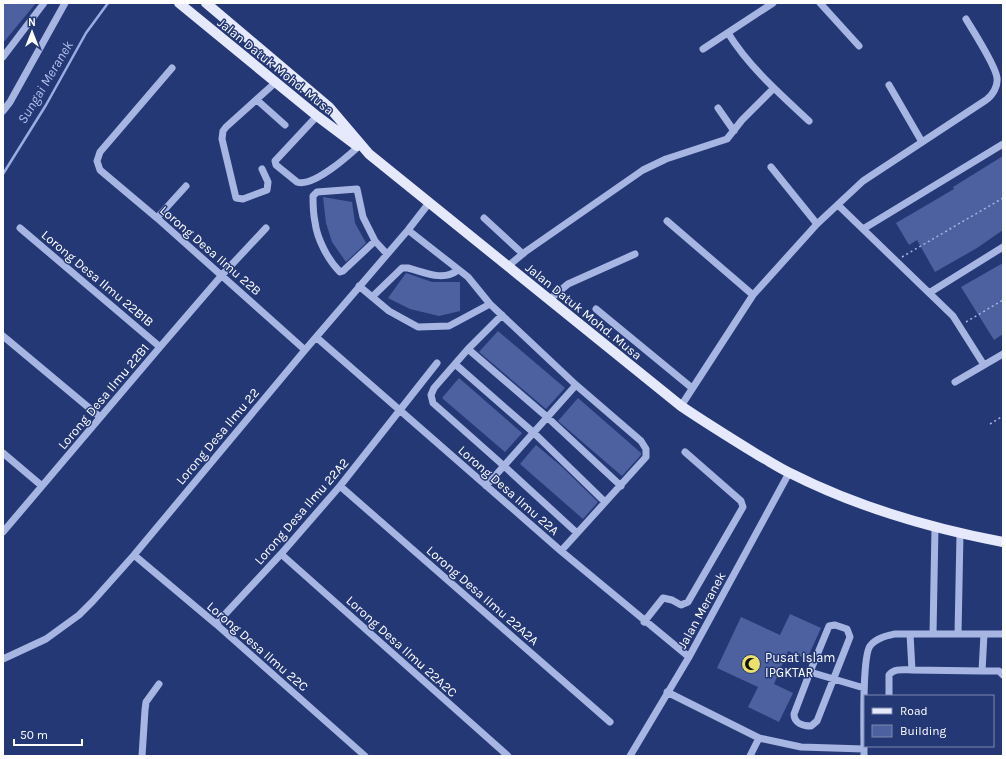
<svg xmlns="http://www.w3.org/2000/svg" width="1006" height="759" viewBox="0 0 1006 759" font-family="Karla,sans-serif">
	<style>
		.lines { fill: none; stroke-linecap: round; stroke-linejoin: round }
		.stream { stroke: #9aade3; stroke-width: 2.5 }
		.building { fill: #4d61a0 }
		.path { stroke: #a6b5e2; stroke-width: 1.5; stroke-dasharray: 2 3; stroke-linecap: butt }
		.minor { stroke: #a6b5e2; stroke-width: 7 }
		.major { stroke: #e5e9fb; stroke-width: 10 }
		.labels { text-anchor: middle; stroke-width: 3; stroke-linejoin: round; paint-order: stroke }
		.street-label { font-size: 13px; fill: #fff; stroke: #253876 }
		.poi-label { font-size: 13px; fill: #fff; stroke: #253876; text-anchor: start }
		.water-label { font-size: 14px; font-style: italic; fill: #b1bfea; stroke: #253876 }
	</style>
	<rect width="100%" height="100%" fill="#253876"/>
	<g class="lines">
		<!-- stream -->
		<path class="stream" d="M 3,174 L 46,105 L 86,33 L 108,3"/>
	</g>
	<!-- building -->
	<path class="building" d="M 3,3 L 36,3 L 3,43 Z
		M 1003,156 L 1003,230 L 977,248 L 935,272 L 917,240 L 909,245 L 896,223 L 954,189 L 953,187 Z
		M 323,197 L 352,202 L 355,223 L 366,243 L 346,262 L 332,242 L 326,223 Z
		M 1003,263 L 1003,334 L 994,340 L 961,287 Z
		M 406,273 L 432,282 L 460,282 L 460,311 L 439,316 L 410,309 L 388,298 Z
		M 498,331 L 565,388 L 546,409 L 479,352 Z
		M 459,378 L 522,433 L 505,452 L 442,398 Z
		M 578,398 L 641,453 L 641,455 L 622,476 L 558,421 Z
		M 536,445 L 561,466 L 598,502 L 583,519 L 520,464 Z
		M 790,614 L 821,628 L 807,659 L 788,651 L 774,684 L 793,693 L 779,722 L 748,707 L 758,687 L 717,668 L 741,617 L 780,635 Z"/>
	<g class="lines">
		<!-- path -->
		<path class="path" d="M 902,257 L 1003,198
			M 966,322 L 1003,300
			M 990,424 L 1003,416"/>
		<!-- minor -->
		<path class="minor" d="M 820,3 L 859,46
			M 728,33 C 749,67 780,94 809,121
			M 703,49 L 773,3
			M 3,57 L 44,3
			M 172,68 L 100,152 L 97,161 L 100,170 L 157,218 L 305,350
			M 889,85 L 922,142
			M 257,100 L 285,125
			M 718,108 L 734,131
			M 3,111 L 10,102 L 65,3
			M 317,116 L 275,161 L 276,165 L 297,182 C 312,188 347,157 358,147
			M 771,167 L 817,224
			M 262,169 L 268,182 L 267,190 L 243,199 L 236,198 L 222,139 L 223,131 L 226,127 L 276,82
			M 838,205 L 953,316 L 984,365
			M 157,218 L 186,186
			M 484,218 L 523,254
			M 667,221 L 753,295
			M 20,228 L 160,347
			M 863,229 L 1003,144
			M 408,230 L 468,277 L 490,304 L 576,385 L 641,441 L 646,449 L 646,457 L 561,551
			M 375,241 L 343,271 L 340,272 C 328,260 317,239 315,222 C 313,213 313,205 313,196 L 317,192 L 357,189 L 363,217 L 375,241 L 387,254
			M 508,266 L 525,252 L 643,170 L 666,159 L 727,139 L 742,120 L 774,88
			M 359,286 L 389,311 L 418,327 L 449,326 L 490,304
			M 929,293 L 1003,247
			M 372,297 L 402,268 L 408,268 C 424,272 443,282 458,270
			M 549,300 L 568,284 L 635,254
			M 596,309 L 692,388
			M 502,315 L 468,349 L 434,388 L 431,395 L 433,403 L 504,466 L 577,533
			M 3,336 L 100,417
			M 316,337 L 561,551 L 689,657
			M 468,349 L 547,417 L 621,486
			M 455,364 L 534,433 L 605,502
			M 955,382 L 1003,354
			M 681,406 L 753,295 L 817,224 L 863,181 L 986,100 C 993,95 998,86 997,78 C 996,66 973,31 966,19
			M 3,453 L 42,486
			M 340,486 L 610,722
			M 486,486 L 576,385
			M 3,532 L 160,347 L 222,275 L 266,228
			M 281,554 L 508,756
			M 134,555 L 216,624 L 365,756
			M 644,622 L 663,598 L 672,600 L 681,605 L 688,602 L 743,507 L 741,501 L 685,452
			M 216,624 L 281,554 L 340,486 L 437,363
			M 910,634 L 912,670 L 982,671 L 984,634
			M 933,634 L 935,527
			M 958,634 L 960,534
			M 3,659 L 46,639 L 79,615 L 93,601 L 134,555 L 305,350 L 408,230 L 429,203
			M 982,671 L 999,671 L 1003,675
			M 810,672 L 794,714 C 794,723 803,726 811,726 L 817,721 L 850,637 L 847,629 L 835,625 L 829,626 L 810,672 L 864,688
			M 667,692 L 759,738 L 801,747 L 864,749 L 864,756
			M 889,695 L 889,675 C 894,668 904,670 912,670
			M 864,749 C 864,731 862,657 870,646 C 876,638 886,636 895,634 L 1003,634
			M 142,756 L 145,710 L 146,702 L 159,684
			M 630,756 L 689,657 L 789,473
			M 750,756 L 759,738"/>
		<!-- major -->
		<path class="major" d="M 179,3 L 317,116 L 357,146
			M 206,3 L 329,107 L 369,154 L 681,406 C 706,423 732,439 758,455 C 769,461 779,468 790,473 C 857,507 929,528 1003,542"/>
	</g>
	<!-- icons -->
	<defs>
		<symbol id="mosque-disc" viewBox="-11 -11 22 22"><circle r="9.5" fill="#ebe06b" stroke="#253876"/><path d="M3.5-4.9A6 6 0 1 0 3.5 4.9A5 5 0 1 1 3.5-4.9Z" fill="#111"/></symbol>
	</defs>
	<g fill-rule="evenodd">
		<use href="#mosque-disc" x="740" y="653" width="22" height="22"/>
	</g>
	<g class="labels">
		<!-- street labels -->
		<g class="street-label">
			<text transform="translate(276 66) rotate(39)" y="5">Jalan Datuk Mohd. Musa</text>
			<text transform="translate(211 250) rotate(41)" y="5">Lorong Desa Ilmu 22B</text>
			<text transform="translate(98 278) rotate(40)" y="5">Lorong Desa Ilmu 22B1B</text>
			<text transform="translate(584 311) rotate(39)" y="5">Jalan Datuk Mohd. Musa</text>
			<text transform="translate(103 396) rotate(-50)" y="5">Lorong Desa Ilmu 22B1</text>
			<text transform="translate(217 436) rotate(-50)" y="5">Lorong Desa Ilmu 22</text>
			<text transform="translate(509 490) rotate(41)" y="5">Lorong Desa Ilmu 22A</text>
			<text transform="translate(301 511) rotate(-49)" y="5">Lorong Desa Ilmu 22A2</text>
			<text transform="translate(483 595) rotate(41)" y="5">Lorong Desa Ilmu 22A2A</text>
			<text transform="translate(701 610) rotate(-61)" y="5">Jalan Meranek</text>
			<text transform="translate(258 646) rotate(41)" y="5">Lorong Desa Ilmu 22C</text>
			<text transform="translate(402 646) rotate(42)" y="5">Lorong Desa Ilmu 22A2C</text>
		</g>
		<!-- poi labels -->
		<g class="poi-label">
			<text x="765" y="662">Pusat Islam<tspan x="765" dy="15">IPGKTAR</tspan></text>
		</g>
		<!-- water labels -->
		<g class="water-label">
			<text transform="translate(45 82) rotate(-59)" y="5">Sungai Meranek</text>
		</g>
	</g>
	<!-- border -->
	<rect width="1006" height="759" fill="none" stroke="#ffffff" stroke-width="8"/>
	<!-- legend -->
	<rect x="864" y="695" width="130" height="52" fill="#253876" stroke="#7c88ad"/>
	<rect x="872" y="708" width="20" height="6" fill="#e5e9fb" stroke="#7c88ad"/>
	<text x="900" y="715" font-size="12" fill="#ffffff">Road</text>
	<rect x="872" y="725" width="20" height="12" fill="#4d61a0" stroke="#7c88ad"/>
	<text x="900" y="735" font-size="12" fill="#ffffff">Building</text>
	<!-- north arrow -->
	<g transform="translate(32 32)" stroke="#253876" stroke-width="3" paint-order="stroke">
	<path d="M0-3L7 15L0 10L-7 15Z" fill="#ffffff"/>
	<text y="-6" font-size="11" font-weight="bold" text-anchor="middle" fill="#ffffff">N</text>
	</g>
	<!-- scale -->
	<path d="M14 739v6h68v-6" fill="none" stroke="#ffffff" stroke-width="2"/>
	<text x="20" y="739" font-size="12" fill="#ffffff" stroke="#253876" stroke-width="3" paint-order="stroke">50 m</text>
</svg>
